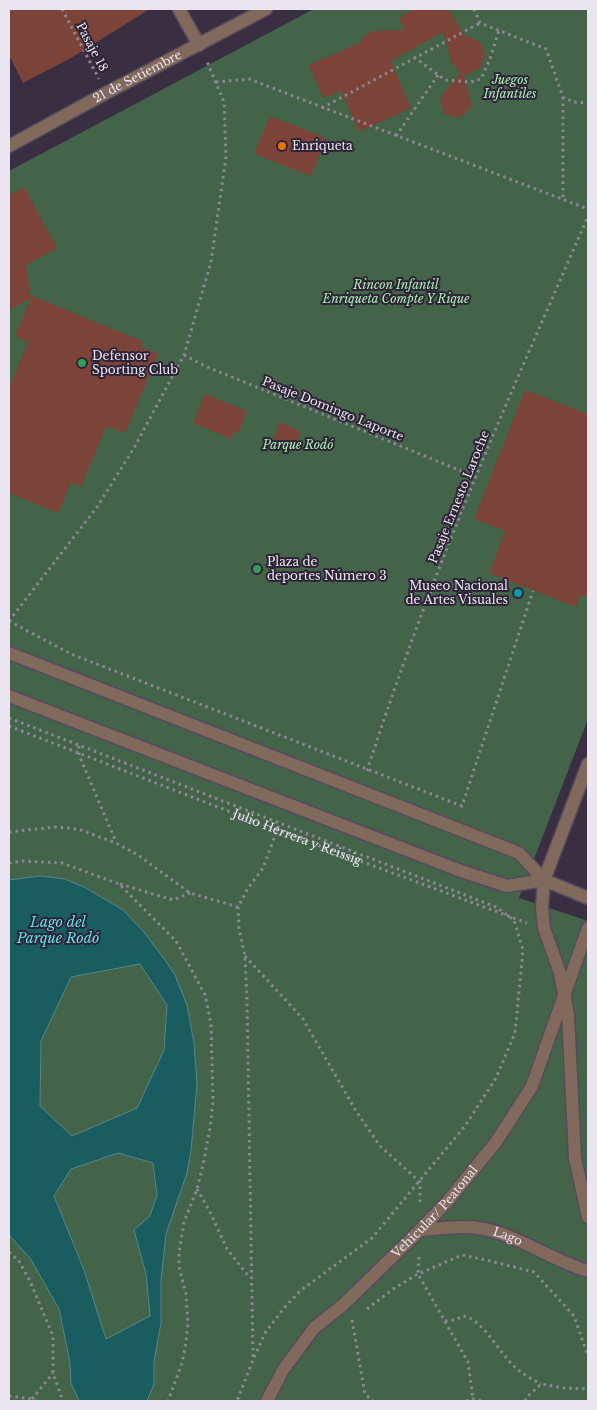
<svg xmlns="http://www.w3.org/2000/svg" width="597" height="1410" viewBox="0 0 597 1410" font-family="'Libre Baskerville',serif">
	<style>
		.green { fill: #436448 }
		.water { fill: #195d61; stroke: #58868c; fill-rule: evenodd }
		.building { fill: #7c4338 }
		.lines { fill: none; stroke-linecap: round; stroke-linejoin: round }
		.minor-casing { stroke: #554b5e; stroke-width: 15 }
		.tertiary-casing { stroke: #554b5e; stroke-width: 15 }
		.path { stroke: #8e8696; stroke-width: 3; stroke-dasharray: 2.5 4; stroke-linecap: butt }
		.minor { stroke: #81695c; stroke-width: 12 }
		.tertiary { stroke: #81695c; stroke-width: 12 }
		.food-dot { fill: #e8710a; stroke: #2f2437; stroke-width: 2 }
		.leisure-dot { fill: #2e9e5b; stroke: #2f2437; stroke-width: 2 }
		.culture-dot { fill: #0f9aa8; stroke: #2f2437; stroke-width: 2 }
		.labels { text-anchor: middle; stroke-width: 4; stroke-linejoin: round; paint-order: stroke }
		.street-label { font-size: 12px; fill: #ebe5f1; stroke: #2f2437 }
		.park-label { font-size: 12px; font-style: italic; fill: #a8f1b2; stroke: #2f2437 }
		.poi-label { font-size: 12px; fill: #ebe5f1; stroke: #2f2437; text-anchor: start }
		.water-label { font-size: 14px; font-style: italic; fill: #60dfe7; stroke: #2f2437 }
	</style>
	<rect width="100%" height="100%" fill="#392e42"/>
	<!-- green -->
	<path class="green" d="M 314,9 L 588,9 L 588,719 L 519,898 L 588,921 L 588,1401 L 9,1401 L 9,171 Z"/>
	<!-- water -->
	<path class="water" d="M 40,876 L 65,879 L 86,888 L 123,910 L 143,931 L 165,960 L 175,975 L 187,1005 L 194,1043 L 197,1084 L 191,1150 L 187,1173 L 166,1234 L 161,1280 L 161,1323 L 154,1361 L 154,1384 L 147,1401 L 79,1401 L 71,1383 L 70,1363 L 59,1309 L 30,1258 L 9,1235 L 9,880 ZM 140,964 L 167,1005 L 164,1050 L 137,1108 L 72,1136 L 40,1106 L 41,1041 L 71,977 ZM 118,1153 L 153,1163 L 157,1195 L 150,1216 L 134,1230 L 146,1274 L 150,1316 L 106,1339 L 84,1270 L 54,1196 L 71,1169 Z"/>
	<!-- building -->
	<path class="building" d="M 9,9 L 150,9 L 71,58 L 23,83 L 9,55 Z
		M 414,9 L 449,9 L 464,35 L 478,41 L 483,47 L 485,55 L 483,62 L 479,69 L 464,76 L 472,106 L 460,118 L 444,114 L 440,98 L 460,73 L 452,63 L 443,32 L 391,61 L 411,108 L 359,132 L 341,91 L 323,98 L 309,65 L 359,43 L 365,35 L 373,31 L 405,30 L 398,18 Z
		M 270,116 L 326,138 L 311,176 L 254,154 Z
		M 24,187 L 57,248 L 26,265 L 31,297 L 32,296 L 142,341 L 140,346 L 158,354 L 125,433 L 106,426 L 81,487 L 71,482 L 58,513 L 9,493 L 9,388 L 28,342 L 15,336 L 31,298 L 9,310 L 9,195 Z
		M 525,390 L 588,414 L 588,597 L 581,595 L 576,607 L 489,573 L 505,531 L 474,519 Z
		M 205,394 L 247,411 L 239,432 L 234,431 L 231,439 L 193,423 Z
		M 280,422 L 301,432 L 294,448 L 273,439 Z"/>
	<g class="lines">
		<defs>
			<g id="minor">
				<path d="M 179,9 L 199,45"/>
				<path d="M 9,653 L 519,853 L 544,880 L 588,898"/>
				<path d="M 9,696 L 461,871 L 507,886 L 544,880"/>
				<path d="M 588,764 L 544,880 L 542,907 L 544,928 L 560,973 L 568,1014 L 575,1158 L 588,1217"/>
				<path id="s2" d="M 420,1230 C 438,1229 461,1225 478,1228 C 518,1234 550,1260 588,1271"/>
				<path id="s3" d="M 267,1401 L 283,1370 L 314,1328 L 343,1305 L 420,1230 L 447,1202 L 496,1142 L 532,1086 L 588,928"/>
			</g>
			<g id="tertiary">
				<path id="s4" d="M 9,146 L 106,93 L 266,9"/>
			</g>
		</defs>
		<!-- minor casing -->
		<use href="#minor" class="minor-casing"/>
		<!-- tertiary casing -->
		<use href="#tertiary" class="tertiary-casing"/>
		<!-- path -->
		<g class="path">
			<path d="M 62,9 L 99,79"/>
			<path d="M 474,9 L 480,23 L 546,49 L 563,97 L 573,102 L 588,103"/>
			<path d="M 414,57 L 445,80 L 471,82 L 481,79 L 490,59 L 499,30"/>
			<path d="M 216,82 L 249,79 L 588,209"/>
			<path d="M 563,97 L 563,200"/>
			<path d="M 322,108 L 480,23"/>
			<path d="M 396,136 L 438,75"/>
			<path d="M 184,355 L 205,366 L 476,477"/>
			<path d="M 9,621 L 71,654 L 462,806 L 533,591"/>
			<path d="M 9,621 L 97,507 L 134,448 L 184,355 L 211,262 L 226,157 L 224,102 L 206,59"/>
			<path d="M 9,718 L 496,907 L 514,920 L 523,950 L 515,1033 L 496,1078 L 465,1126 L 372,1238 L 300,1291 L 284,1308 L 265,1333 L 253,1360 L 237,1401"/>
			<path id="s1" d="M 9,726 L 277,830 L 527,923"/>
			<path d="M 79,746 L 79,755 L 116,842"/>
			<path d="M 367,771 C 416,618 477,470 541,324 C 557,288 572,252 588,217"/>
			<path d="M 9,832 L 54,827 L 78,829 L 116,843 L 138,855 L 190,893 L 238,907"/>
			<path d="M 9,863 L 23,861 L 62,863 L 119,884 L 176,941 L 205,995 L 211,1024 L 213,1101 L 210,1128 L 203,1165 L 197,1189 L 184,1222 L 179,1253 L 179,1267 L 186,1294 L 188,1324 L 185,1349 L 181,1366 L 168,1401"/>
			<path d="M 120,884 L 173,900 L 190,893"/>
			<path d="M 245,956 L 303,1019 L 356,1111 L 380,1146 L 420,1182 L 420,1205"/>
			<path d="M 197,1189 L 210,1212 L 227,1249 L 250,1278"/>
			<path d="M 9,1252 L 19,1261 L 30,1281 L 53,1336 L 53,1373 L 63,1401"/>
			<path d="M 419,1257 L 418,1274 L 468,1362 L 473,1399"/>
			<path d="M 367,1309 L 393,1289 L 418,1274 L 462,1255 L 490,1261 L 534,1272 L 574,1316 L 588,1356"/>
			<path d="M 352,1320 L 365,1394 L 373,1401"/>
			<path d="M 445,1321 L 455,1320 L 463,1316 C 483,1319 499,1353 515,1367 C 522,1374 532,1379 541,1384"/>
			<path d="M 253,1357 L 247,1000 L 245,956 L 239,929 L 238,907 L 248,888 L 263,868 L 280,822"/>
			<path d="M 9,1396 L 32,1399 L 36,1401"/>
			<path d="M 32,1399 L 53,1373"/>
			<path d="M 466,1401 L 473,1399 L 483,1401"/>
			<path d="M 525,1401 L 528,1396 L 541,1384 L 564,1388 L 588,1389"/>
		</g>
		<!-- minor -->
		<use href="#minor" class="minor"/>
		<!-- tertiary -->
		<use href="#tertiary" class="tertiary"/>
	</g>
	<!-- markers -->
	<circle class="food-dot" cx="282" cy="146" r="5"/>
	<g class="leisure-dot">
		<circle cx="82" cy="363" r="5"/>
		<circle cx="257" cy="569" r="5"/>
	</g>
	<circle class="culture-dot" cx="518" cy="593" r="5"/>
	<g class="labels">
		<!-- street labels -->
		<g class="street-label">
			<text transform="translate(92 47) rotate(62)" y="4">Pasaje 18</text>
			<text dy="4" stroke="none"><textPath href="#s4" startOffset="146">21 de Setiembre</textPath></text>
			<text transform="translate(333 409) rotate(22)" y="4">Pasaje Domingo Laporte</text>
			<text transform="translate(459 497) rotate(-68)" y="4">Pasaje Ernesto Laroche</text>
			<text dy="4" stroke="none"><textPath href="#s1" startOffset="309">Julio Herrera y Reissig</textPath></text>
			<text dy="4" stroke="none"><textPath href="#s3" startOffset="255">Vehicular/ Peatonal</textPath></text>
			<text dy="4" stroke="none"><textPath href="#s2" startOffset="89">Lago</textPath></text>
		</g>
		<!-- park labels -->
		<g class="park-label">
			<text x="510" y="84">Juegos<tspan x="510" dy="14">Infantiles</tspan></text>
			<text x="396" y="289">Rincon Infantil<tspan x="396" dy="14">Enriqueta Compte Y Rique</tspan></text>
			<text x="298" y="449">Parque Rodó</text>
		</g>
		<!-- poi labels -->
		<g class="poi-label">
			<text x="292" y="150">Enriqueta</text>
			<text x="92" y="360">Defensor<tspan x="92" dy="14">Sporting Club</tspan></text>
			<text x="267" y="566">Plaza de<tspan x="267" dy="14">deportes Número 3</tspan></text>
			<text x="508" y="590" text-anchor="end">Museo Nacional<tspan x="508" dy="14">de Artes Visuales</tspan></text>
		</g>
		<!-- water labels -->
		<g class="water-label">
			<text x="58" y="927">Lago del<tspan x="58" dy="16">Parque Rodó</tspan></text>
		</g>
	</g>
	<!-- border -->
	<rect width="597" height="1410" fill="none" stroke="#ebe5f1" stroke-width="20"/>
</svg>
